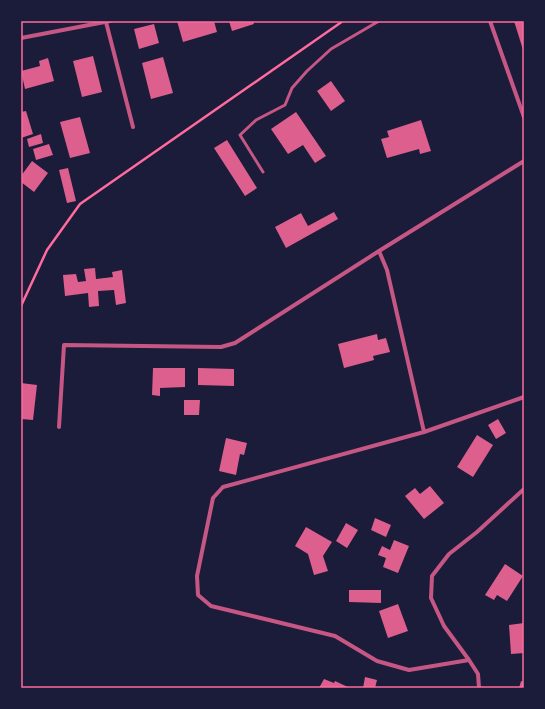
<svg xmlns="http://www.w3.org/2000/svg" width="545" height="709" viewBox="0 0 545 709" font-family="Manrope,sans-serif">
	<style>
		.building { fill: #dd5f8e }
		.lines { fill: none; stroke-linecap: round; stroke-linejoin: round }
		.path { stroke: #ff6b9d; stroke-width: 2.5 }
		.service { stroke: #c65784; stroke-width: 3 }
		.minor { stroke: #c65784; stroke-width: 4 }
		.neatline { fill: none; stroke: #ff6b9d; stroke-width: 1.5 }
	</style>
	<rect width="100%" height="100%" fill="#1b1b3a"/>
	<!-- building -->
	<path class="building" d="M 177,21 L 214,21 L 217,32 L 183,42 Z
		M 229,21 L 253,21 L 254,24 L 232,31 Z
		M 514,21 L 524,21 L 524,53 Z
		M 154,24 L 159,43 L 139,49 L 134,29 Z
		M 93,56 L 102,92 L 82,97 L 73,61 Z
		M 163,57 L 173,93 L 151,99 L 142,63 Z
		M 48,58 L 54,81 L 25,89 L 21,71 L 40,66 L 39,61 Z
		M 331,81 L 345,101 L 331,111 L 317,91 Z
		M 26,111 L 33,134 L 21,138 L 21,112 Z
		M 296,112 L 326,156 L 315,163 L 303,145 L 288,154 L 271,129 Z
		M 80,117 L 90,153 L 70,158 L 60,122 Z
		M 421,120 L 431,151 L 420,154 L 419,149 L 387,158 L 381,139 L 389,137 L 387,131 Z
		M 41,134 L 43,143 L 29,147 L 27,139 Z
		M 227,140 L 257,188 L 245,196 L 214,148 Z
		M 49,144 L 53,155 L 36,160 L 33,149 Z
		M 32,161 L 48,173 L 34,192 L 21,182 L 21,176 Z
		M 68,168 L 76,201 L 67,203 L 59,170 Z
		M 334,212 L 338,219 L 286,248 L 275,227 L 301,213 L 308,226 Z
		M 95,268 L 96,279 L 113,277 L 112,272 L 122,270 L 126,303 L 116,305 L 114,290 L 98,291 L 99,306 L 89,307 L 88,293 L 65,296 L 63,275 L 76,274 L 78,282 L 86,281 L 84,269 Z
		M 377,334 L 378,340 L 386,338 L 390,352 L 373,356 L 374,360 L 344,368 L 338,344 Z
		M 153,368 L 185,368 L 185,387 L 160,388 L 160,396 L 152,395 Z
		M 198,368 L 234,369 L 234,386 L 198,385 Z
		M 21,383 L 37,385 L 33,420 L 21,419 Z
		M 184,400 L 200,400 L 199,415 L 184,415 Z
		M 498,419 L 506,433 L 496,439 L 488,425 Z
		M 477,435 L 493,445 L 473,477 L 457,467 Z
		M 226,438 L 247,443 L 244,455 L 240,454 L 236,475 L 219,471 Z
		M 430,486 L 444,503 L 424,519 L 405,496 L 415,488 L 420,494 Z
		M 375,518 L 391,525 L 386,537 L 371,530 Z
		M 346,523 L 358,530 L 347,548 L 336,541 Z
		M 306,527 L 332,542 L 323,556 L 328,571 L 314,575 L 308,554 L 295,546 Z
		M 394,540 L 409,546 L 398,573 L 383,567 L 386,558 L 378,555 L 382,546 L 390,550 Z
		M 505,564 L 523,576 L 507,601 L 497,595 L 494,600 L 485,595 Z
		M 349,590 L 381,590 L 381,603 L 349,602 Z
		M 398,604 L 408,631 L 388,638 L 379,611 Z
		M 524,623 L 524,653 L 511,654 L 509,625 Z
		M 365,677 L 377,680 L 375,688 L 363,688 Z
		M 324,679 L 334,683 L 335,681 L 350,688 L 319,688 Z
		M 521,681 L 524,682 L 524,688 L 519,688 Z"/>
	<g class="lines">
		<!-- path -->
		<path class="path" d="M 21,306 L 47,250 L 80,204 L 343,21"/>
		<!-- service -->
		<path class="service" d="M 263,172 L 240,135 L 256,120 L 285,105 L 292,88 L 307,71 L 331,49 L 379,21"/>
		<!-- minor -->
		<path class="minor" d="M 490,21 L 524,117
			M 106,22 L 133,127
			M 21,38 L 110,21
			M 379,251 L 387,270 L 424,432
			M 59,427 L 64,345 L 221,347 L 235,343 L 379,251 L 524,161
			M 469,660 L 409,670 L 377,661 L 335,636 L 211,606 L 198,595 L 197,576 L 213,498 L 223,487 L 424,432 L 524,397
			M 479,688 L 478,674 L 469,660 L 444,626 L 431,598 L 432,576 L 449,554 L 477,532 L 524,489"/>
	</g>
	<!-- border -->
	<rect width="545" height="709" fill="none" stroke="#1b1b3a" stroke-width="44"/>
	<rect x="22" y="22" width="501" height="665" class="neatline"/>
</svg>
